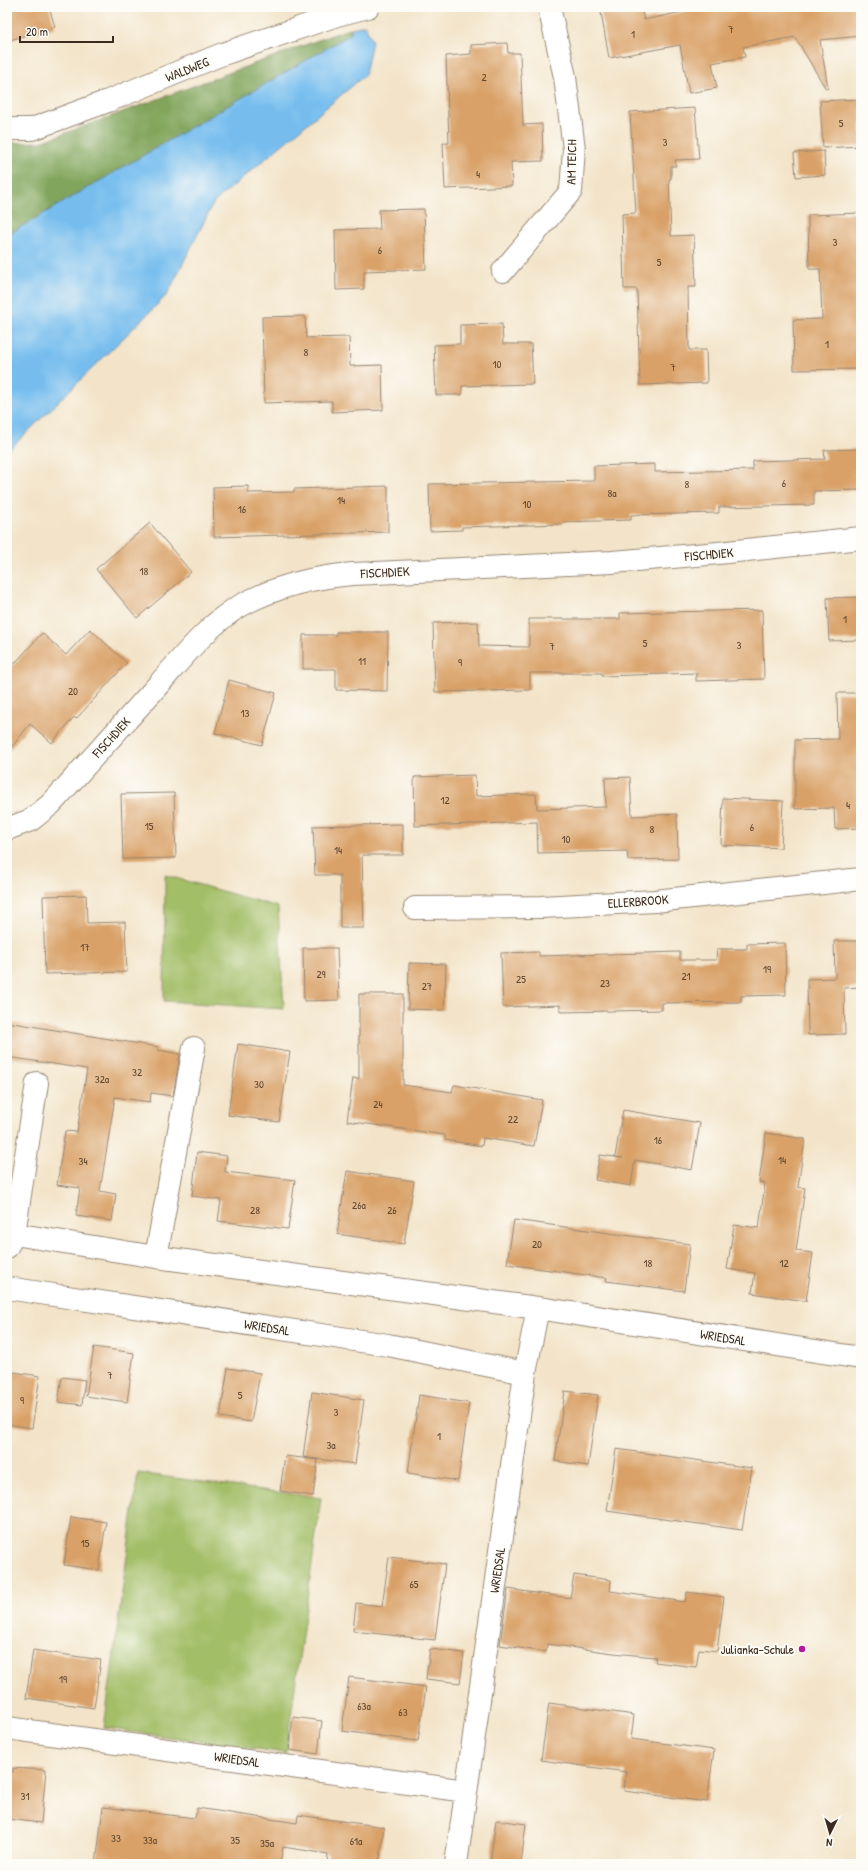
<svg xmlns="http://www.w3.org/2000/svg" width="868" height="1871" viewBox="0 0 868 1871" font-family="'Patrick Hand',sans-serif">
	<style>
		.green { fill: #a2be66; stroke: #6e7442 }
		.forest { fill: #81a55b; stroke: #5e683c }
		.water { fill: #76bdee; stroke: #587486 }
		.building { fill: #d9a167 }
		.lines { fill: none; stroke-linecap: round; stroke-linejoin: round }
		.street-casing { stroke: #978774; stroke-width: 24 }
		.street { stroke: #fff; stroke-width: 22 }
		.poi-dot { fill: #b5179e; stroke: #fdfcf7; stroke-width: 1.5 }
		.labels { text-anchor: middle; stroke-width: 4; stroke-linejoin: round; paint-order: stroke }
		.number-label { font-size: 11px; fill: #624830 }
		.street-label { font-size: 13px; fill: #3b2a1e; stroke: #fdfcf7 }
		.poi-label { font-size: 13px; fill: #3b2a1e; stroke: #fdfcf7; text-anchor: end }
	</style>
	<rect width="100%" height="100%" fill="#fdfcf7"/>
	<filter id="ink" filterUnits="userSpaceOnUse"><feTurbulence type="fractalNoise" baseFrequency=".025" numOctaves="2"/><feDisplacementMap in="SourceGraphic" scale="8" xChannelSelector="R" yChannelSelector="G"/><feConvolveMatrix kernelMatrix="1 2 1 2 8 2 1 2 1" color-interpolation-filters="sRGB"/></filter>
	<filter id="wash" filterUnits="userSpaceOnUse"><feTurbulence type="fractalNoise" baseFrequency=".012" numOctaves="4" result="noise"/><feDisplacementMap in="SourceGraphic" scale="16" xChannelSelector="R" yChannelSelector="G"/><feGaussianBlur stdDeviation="0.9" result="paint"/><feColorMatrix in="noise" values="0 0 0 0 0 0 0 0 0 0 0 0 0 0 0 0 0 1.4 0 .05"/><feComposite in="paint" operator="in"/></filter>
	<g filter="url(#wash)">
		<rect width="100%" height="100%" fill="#f3e4c9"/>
		<!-- green -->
		<path class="green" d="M 165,875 L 278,907 L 284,1009 L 164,1001 Z
			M 138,1473 L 321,1498 L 286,1753 L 104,1728 Z"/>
		<!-- forest -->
		<path class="forest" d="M 351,28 L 351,34 L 7,235 L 7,143 L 41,142 Z"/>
		<!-- water -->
		<path class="water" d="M 365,25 L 372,41 L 365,75 L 214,202 L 167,295 L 7,452 L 7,235 L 351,34 L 351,28 Z"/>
		<g id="blocks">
			<!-- building -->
			<path class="building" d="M 7,7 L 49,7 L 55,27 L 7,41 Z
				M 600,7 L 641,7 L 644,20 L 706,7 L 861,7 L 861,36 L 820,40 L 828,88 L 826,89 L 795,37 L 743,47 L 745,57 L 712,63 L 717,88 L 689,93 L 680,45 L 609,58 Z
				M 507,43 L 508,53 L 520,53 L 523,125 L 542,124 L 543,161 L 511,162 L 512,186 L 445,189 L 443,143 L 449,143 L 446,56 L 471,54 L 471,45 Z
				M 861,99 L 861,146 L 823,148 L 820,101 Z
				M 695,108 L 699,159 L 675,160 L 676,166 L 671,166 L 671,179 L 669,179 L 671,236 L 694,235 L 696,287 L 688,287 L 689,350 L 706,350 L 707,383 L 640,385 L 637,289 L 624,289 L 622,214 L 636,213 L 630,112 Z
				M 824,151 L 825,175 L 796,177 L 794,153 Z
				M 424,209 L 426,269 L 364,271 L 364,289 L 336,290 L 335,230 L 380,229 L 379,210 Z
				M 861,213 L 861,268 L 858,268 L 861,318 L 861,369 L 794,370 L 793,320 L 822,319 L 820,269 L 809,269 L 808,215 Z
				M 305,316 L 306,338 L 349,337 L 350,366 L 382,365 L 383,410 L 332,412 L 332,401 L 264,403 L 262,317 Z
				M 502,324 L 503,344 L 531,344 L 533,384 L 462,386 L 462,395 L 436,395 L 434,345 L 460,344 L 460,325 Z
				M 861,449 L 861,490 L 814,491 L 814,505 L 719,507 L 719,513 L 631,515 L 631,520 L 563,522 L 563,524 L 462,527 L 462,530 L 430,531 L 429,484 L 594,481 L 594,466 L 655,464 L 655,472 L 753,470 L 753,461 L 825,459 L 824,450 Z
				M 248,486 L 248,493 L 294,492 L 294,489 L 388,486 L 388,532 L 214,537 L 213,487 Z
				M 150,523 L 191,572 L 137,618 L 96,569 Z
				M 861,597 L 861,640 L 829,641 L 827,598 Z
				M 762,610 L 764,679 L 696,681 L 696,673 L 602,676 L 602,673 L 530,673 L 530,690 L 435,692 L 433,623 L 478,622 L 479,646 L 529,647 L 529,619 L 620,619 L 620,613 Z
				M 90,629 L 127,663 L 76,719 L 74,717 L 52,743 L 30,724 L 7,753 L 7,672 L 42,633 L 66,655 Z
				M 336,632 L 388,632 L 387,691 L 336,690 L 336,669 L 303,669 L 303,635 L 336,635 Z
				M 229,680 L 276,693 L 262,745 L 215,733 Z
				M 837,693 L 861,693 L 861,828 L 835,829 L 834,808 L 795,809 L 795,740 L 838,739 Z
				M 475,775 L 476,796 L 536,794 L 537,809 L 606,807 L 605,778 L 630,777 L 632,816 L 677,814 L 678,859 L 628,860 L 627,851 L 538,853 L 537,822 L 415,826 L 414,777 Z
				M 174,793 L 176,858 L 123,859 L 121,794 Z
				M 723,798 L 783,801 L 781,848 L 721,845 Z
				M 403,824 L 403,855 L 362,855 L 364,928 L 340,928 L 340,875 L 315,875 L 313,826 Z
				M 86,895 L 87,923 L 125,922 L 127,972 L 45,974 L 43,896 Z
				M 834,941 L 861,941 L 861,987 L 844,988 L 845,1034 L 808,1035 L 807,979 L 835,978 Z
				M 785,943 L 786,995 L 741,996 L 741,1002 L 662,1003 L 662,1010 L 560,1012 L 560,1005 L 503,1007 L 501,953 L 539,952 L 539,956 L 680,952 L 680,960 L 716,960 L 717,949 L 747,949 L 747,944 Z
				M 303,948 L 337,948 L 339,1000 L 304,1001 Z
				M 409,963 L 446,964 L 444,1010 L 408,1009 Z
				M 359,994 L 403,994 L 403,1085 L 452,1092 L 454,1085 L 542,1100 L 534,1146 L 483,1138 L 482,1146 L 445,1140 L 445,1135 L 347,1121 L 353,1078 L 359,1079 Z
				M 7,1022 L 158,1047 L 158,1050 L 180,1054 L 173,1096 L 151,1093 L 150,1102 L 115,1097 L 100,1191 L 116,1194 L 112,1221 L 76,1216 L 80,1188 L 57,1185 L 65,1131 L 77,1132 L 87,1069 L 7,1057 Z
				M 238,1044 L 290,1052 L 279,1122 L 228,1115 Z
				M 623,1110 L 700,1123 L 692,1170 L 635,1160 L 631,1186 L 595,1180 L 600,1155 L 623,1158 L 615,1157 Z
				M 766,1133 L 805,1139 L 798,1187 L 805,1188 L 796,1251 L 813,1253 L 806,1301 L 752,1293 L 755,1273 L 727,1269 L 734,1225 L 759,1228 L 765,1183 L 759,1182 Z
				M 197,1152 L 227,1156 L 225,1172 L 295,1180 L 288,1229 L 218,1221 L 221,1200 L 192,1196 Z
				M 347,1171 L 414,1181 L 404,1244 L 337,1234 Z
				M 514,1220 L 690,1244 L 684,1291 L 606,1281 L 607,1278 L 507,1264 Z
				M 94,1347 L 134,1353 L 127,1402 L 86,1396 Z
				M 228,1368 L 260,1373 L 251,1422 L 220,1417 Z
				M 7,1371 L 40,1376 L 32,1428 L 7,1424 Z
				M 62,1377 L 85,1380 L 82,1405 L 58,1402 Z
				M 565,1391 L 598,1395 L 588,1466 L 555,1461 Z
				M 312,1392 L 364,1400 L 355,1464 L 303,1457 Z
				M 419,1395 L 469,1403 L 458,1481 L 408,1473 Z
				M 616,1449 L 752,1468 L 742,1530 L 607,1511 Z
				M 285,1456 L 318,1460 L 313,1496 L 280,1491 Z
				M 71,1517 L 106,1522 L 99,1570 L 64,1565 Z
				M 389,1557 L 445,1564 L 435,1640 L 353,1631 L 356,1603 L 382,1606 Z
				M 574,1575 L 611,1580 L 610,1591 L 685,1602 L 687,1592 L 724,1597 L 717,1651 L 699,1649 L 696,1667 L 655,1662 L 656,1657 L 613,1653 L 547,1644 L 546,1652 L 500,1645 L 508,1589 L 570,1598 Z
				M 430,1649 L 464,1653 L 460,1683 L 426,1679 Z
				M 33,1650 L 101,1660 L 94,1708 L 26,1698 Z
				M 349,1677 L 426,1687 L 418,1741 L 342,1731 Z
				M 549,1703 L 634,1715 L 631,1739 L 714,1750 L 707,1802 L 624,1791 L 626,1772 L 541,1760 Z
				M 293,1717 L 322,1721 L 318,1754 L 289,1750 Z
				M 13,1768 L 46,1770 L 41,1823 L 7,1819 L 7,1771 L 13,1772 Z
				M 103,1807 L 195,1818 L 197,1808 L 297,1823 L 298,1815 L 384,1827 L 379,1864 L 327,1864 L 328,1854 L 283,1847 L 280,1864 L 96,1864 Z
				M 496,1820 L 526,1824 L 521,1864 L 490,1864 Z"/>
		</g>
	</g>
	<g filter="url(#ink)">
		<use href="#blocks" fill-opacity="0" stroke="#978774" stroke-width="1"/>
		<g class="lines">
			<defs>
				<path id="street" d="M 7,129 L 32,129 L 108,101 L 220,55 L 337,15 L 368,7
					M 503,271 L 571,191 L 574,149 L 565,77 L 549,7
					M 7,829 L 31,820 L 51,804 C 87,764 123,724 159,684 C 181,659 211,622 240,606 C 276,586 313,577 353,574 L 612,562 L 708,554 L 861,538
					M 415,908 L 541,907 L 655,901 L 861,879
					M 14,1234 L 37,1083
					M 7,1247 L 14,1234 L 156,1257 L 538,1308 L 861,1358
					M 156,1257 L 194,1048
					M 7,1288 L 388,1345 L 525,1373
					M 7,1728 L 466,1791
					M 456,1864 L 525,1373 L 538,1308"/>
			</defs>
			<!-- street casing -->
			<use href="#street" class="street-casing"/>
			<!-- street -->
			<use href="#street" class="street"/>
		</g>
	</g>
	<!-- markers -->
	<circle class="poi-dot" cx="802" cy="1649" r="4"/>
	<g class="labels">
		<!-- number labels -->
		<g class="number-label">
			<text x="731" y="33">7</text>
			<text x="633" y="38">1</text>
			<text x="484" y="81">2</text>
			<text x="841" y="127">5</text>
			<text x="665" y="146">3</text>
			<text x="478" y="178">4</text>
			<text x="835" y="246">3</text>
			<text x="380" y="254">6</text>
			<text x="659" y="266">5</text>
			<text x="827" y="348">1</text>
			<text x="306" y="356">8</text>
			<text x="497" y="368">10</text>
			<text x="673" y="371">7</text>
			<text x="784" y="487">6</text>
			<text x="687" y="488">8</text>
			<text x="612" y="497">8a</text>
			<text x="341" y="504">14</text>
			<text x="527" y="508">10</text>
			<text x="242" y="513">16</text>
			<text x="144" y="575">18</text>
			<text x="845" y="623">1</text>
			<text x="645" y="647">5</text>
			<text x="739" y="649">3</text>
			<text x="552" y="650">7</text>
			<text x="362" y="665">11</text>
			<text x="460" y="666">9</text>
			<text x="73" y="695">20</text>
			<text x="245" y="717">13</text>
			<text x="445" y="804">12</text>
			<text x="848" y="809">4</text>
			<text x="149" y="830">15</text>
			<text x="752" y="831">6</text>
			<text x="652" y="833">8</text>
			<text x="566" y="843">10</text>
			<text x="338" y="854">14</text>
			<text x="85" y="951">17</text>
			<text x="767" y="973">19</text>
			<text x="321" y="978">29</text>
			<text x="686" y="980">21</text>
			<text x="521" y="983">25</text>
			<text x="605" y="987">23</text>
			<text x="427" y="990">27</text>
			<text x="137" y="1076">32</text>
			<text x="102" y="1083">32a</text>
			<text x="259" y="1088">30</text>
			<text x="378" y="1108">24</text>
			<text x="513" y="1123">22</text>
			<text x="658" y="1144">16</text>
			<text x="782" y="1164">14</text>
			<text x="83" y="1165">34</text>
			<text x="359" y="1209">26a</text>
			<text x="255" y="1214">28</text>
			<text x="392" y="1214">26</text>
			<text x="537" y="1248">20</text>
			<text x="648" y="1267">18</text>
			<text x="784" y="1267">12</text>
			<text x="110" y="1379">7</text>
			<text x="240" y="1399">5</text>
			<text x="22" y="1404">9</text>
			<text x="336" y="1416">3</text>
			<text x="439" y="1440">1</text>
			<text x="331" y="1449">3a</text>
			<text x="85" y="1547">15</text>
			<text x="414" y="1588">65</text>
			<text x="63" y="1683">19</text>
			<text x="364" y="1710">63a</text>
			<text x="403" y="1716">63</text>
			<text x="25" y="1800">31</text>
			<text x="116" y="1842">33</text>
			<text x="150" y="1844">33a</text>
			<text x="235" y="1844">35</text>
			<text x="356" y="1845">61a</text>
			<text x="267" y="1847">35a</text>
		</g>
		<!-- street labels -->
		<g class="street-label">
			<text transform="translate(187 69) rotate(-22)" y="5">WALDWEG</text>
			<text transform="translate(571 162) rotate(-89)" y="5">AM TEICH</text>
			<text transform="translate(709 554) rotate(-5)" y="5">FISCHDIEK</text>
			<text transform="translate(385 572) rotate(-3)" y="5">FISCHDIEK</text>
			<text transform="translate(111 737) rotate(-48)" y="5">FISCHDIEK</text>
			<text transform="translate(638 901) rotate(-4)" y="5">ELLERBROOK</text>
			<text transform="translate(267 1327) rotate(9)" y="5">WRIEDSAL</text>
			<text transform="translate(723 1337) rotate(9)" y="5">WRIEDSAL</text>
			<text transform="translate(497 1570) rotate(-82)" y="5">WRIEDSAL</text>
			<text transform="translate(237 1759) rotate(8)" y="5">WRIEDSAL</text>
		</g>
		<!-- poi labels -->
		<g class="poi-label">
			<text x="794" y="1654">Julianka-Schule</text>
		</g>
	</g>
	<!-- margin -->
	<rect width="868" height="1871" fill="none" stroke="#fdfcf7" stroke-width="24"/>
	<!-- north arrow -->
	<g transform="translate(830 1833) rotate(185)" stroke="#fdfcf7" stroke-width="3" paint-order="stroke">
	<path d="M0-3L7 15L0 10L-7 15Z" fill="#3b2a1e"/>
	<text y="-6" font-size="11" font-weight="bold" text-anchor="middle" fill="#3b2a1e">N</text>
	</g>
	<!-- scale -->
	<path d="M20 36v6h93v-6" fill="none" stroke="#3b2a1e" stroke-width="2"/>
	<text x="26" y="36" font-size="12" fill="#3b2a1e" stroke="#fdfcf7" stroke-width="3" paint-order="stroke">20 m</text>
</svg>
